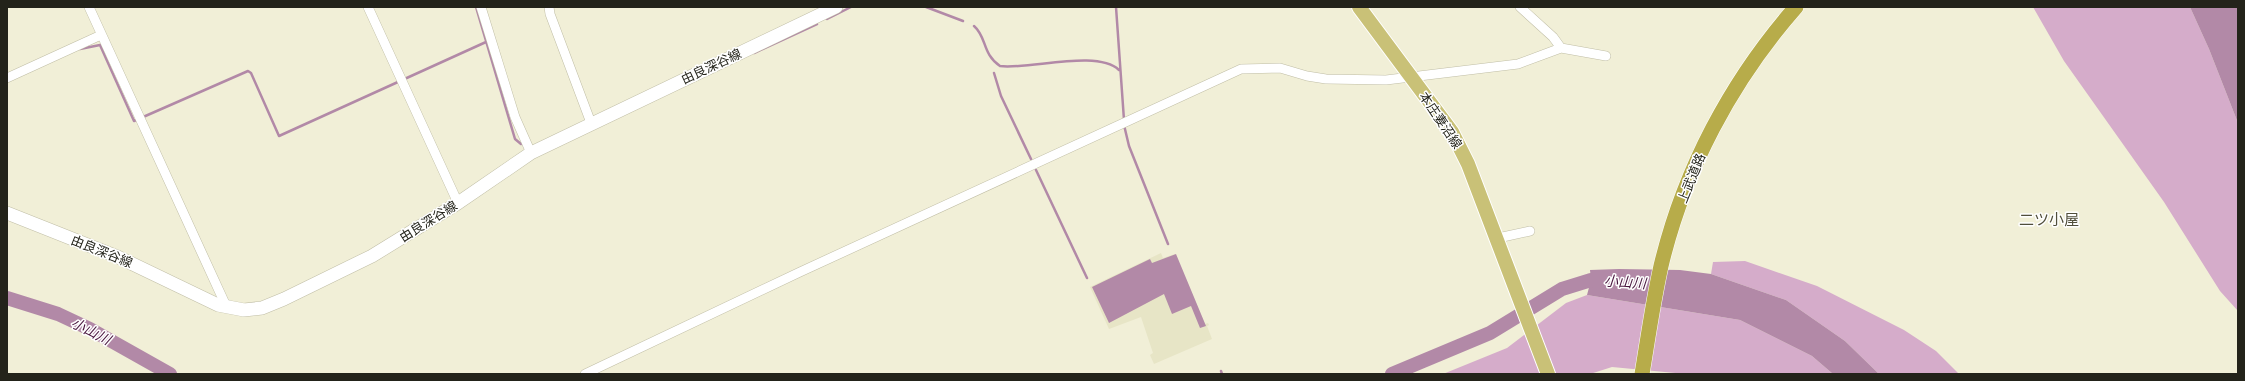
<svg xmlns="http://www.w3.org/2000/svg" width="2245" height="381" viewBox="0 0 2245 381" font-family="'DM Sans','Noto Sans JP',sans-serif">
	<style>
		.built { fill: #e7e5c6 }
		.green { fill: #d5acca }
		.water { fill: #b289a7 }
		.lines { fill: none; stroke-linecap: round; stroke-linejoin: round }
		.stream { stroke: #b289a7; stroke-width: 2.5 }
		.river { stroke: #b289a7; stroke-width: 14 }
		.minor-casing { stroke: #c0bea6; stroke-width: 10 }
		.secondary-casing { stroke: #c0bea6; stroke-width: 14 }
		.primary-casing { stroke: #fff; stroke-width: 16 }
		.trunk-casing { stroke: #fff; stroke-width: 16 }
		.minor { stroke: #fff; stroke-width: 9 }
		.secondary { stroke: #fff; stroke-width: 13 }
		.primary { stroke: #c9c177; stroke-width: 14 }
		.trunk { stroke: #b7ac4a; stroke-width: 15 }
		.labels { text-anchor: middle; stroke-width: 3; stroke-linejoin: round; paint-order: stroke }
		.street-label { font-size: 13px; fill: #23231a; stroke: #fff }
		.water-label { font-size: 14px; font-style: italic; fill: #48153e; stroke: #fff }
		.quarter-label { font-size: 15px; fill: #504e3a; stroke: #fff }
	</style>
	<rect width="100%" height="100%" fill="#f1efd7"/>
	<!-- built -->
	<path class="built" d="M 1161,253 L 1163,258 L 1175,254 L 1205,324 L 1208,323 L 1209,325 L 1207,326 L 1212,339 L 1154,364 L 1150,355 L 1153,353 L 1141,317 L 1109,329 L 1090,287 Z"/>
	<!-- green -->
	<path class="green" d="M 2033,7 L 2190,7 L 2209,49 L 2238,123 L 2238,311 L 2220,291 L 2164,202 L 2064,61 Z
		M 1745,261 L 1817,286 L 1904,330 L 1936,351 L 1959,374 L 1879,374 L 1845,341 L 1786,300 L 1711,274 L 1713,262 Z
		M 1587,295 L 1740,320 L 1812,356 L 1833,374 L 1686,374 L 1612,367 L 1590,374 L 1443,374 L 1507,348 L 1566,303 Z"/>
	<!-- water -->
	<path class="water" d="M 2190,7 L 2238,7 L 2238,123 L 2209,49 Z
		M 1176,254 L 1206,326 L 1200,328 L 1191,306 L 1172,314 L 1164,294 L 1109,323 L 1092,287 L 1150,259 L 1152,263 Z
		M 1619,269 L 1680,270 L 1711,274 L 1786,300 L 1845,341 L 1879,374 L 1833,374 L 1812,356 L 1740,320 L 1587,295 L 1591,280 L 1590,270 Z"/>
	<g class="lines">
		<!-- stream -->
		<path class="stream" d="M 476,7 L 515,139 L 521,144
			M 926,7 L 963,21
			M 1116,7 L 1124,120
			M 827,19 L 851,7
			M 974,26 C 987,37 982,54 1000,66 C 1029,70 1097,49 1119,70
			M 80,49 L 100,45 L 134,121 L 248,71 L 251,73 L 279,136 L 486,42
			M 754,53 L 817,24
			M 994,73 L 1001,96 L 1031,159
			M 1124,125 L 1129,146 L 1168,244
			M 1036,170 L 1087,278
			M 1221,371 L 1222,374"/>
		<!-- river -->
		<path class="river" d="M 7,298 L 58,314 L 90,329 L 170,374
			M 1392,374 L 1490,333 L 1562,289 L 1591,280 L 1609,280"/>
		<defs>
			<path id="minor" d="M 89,7 L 227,308
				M 368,7 L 458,203
				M 481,7 L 515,117 L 531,153
				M 549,7 L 550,14 L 591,123
				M 1520,7 L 1553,37 L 1561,48
				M 7,78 L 101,35
				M 1498,238 L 1530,231
				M 585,374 L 800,272 L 1241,69 L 1280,68 L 1307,76 L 1326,79 L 1386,80 L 1518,64 L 1561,48 L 1606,56"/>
			<path id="secondary" d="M 7,213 L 118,257 L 218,305 L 244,310 L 262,308 L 284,299 L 372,256 L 458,203 L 531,153 L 836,7"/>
			<path id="primary" d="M 1359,7 L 1452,132 L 1468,164 L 1548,374"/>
			<path id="trunk" d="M 1642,374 C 1648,338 1653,302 1661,266 C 1684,170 1731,81 1796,7"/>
		</defs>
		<!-- minor casing -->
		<use href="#minor" class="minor-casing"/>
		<!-- secondary casing -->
		<use href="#secondary" class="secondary-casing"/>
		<!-- primary casing -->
		<use href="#primary" class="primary-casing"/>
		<!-- trunk casing -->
		<use href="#trunk" class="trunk-casing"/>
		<!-- minor -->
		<use href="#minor" class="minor"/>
		<!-- secondary -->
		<use href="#secondary" class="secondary"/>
		<!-- primary -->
		<use href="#primary" class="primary"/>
		<!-- trunk -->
		<use href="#trunk" class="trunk"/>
	</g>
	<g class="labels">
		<!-- street labels -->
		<g class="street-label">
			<text transform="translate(711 66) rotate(-25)" y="5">由良深谷線</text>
			<text transform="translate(1441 120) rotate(56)" y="5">本庄妻沼線</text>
			<text transform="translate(1691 178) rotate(-68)" y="5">上武道路</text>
			<text transform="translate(428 221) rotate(-32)" y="5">由良深谷線</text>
			<text transform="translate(102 251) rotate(22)" y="5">由良深谷線</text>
		</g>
		<!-- water labels -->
		<g class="water-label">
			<text transform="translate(1625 282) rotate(4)" y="5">小山川</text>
			<text transform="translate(91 331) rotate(27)" y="5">小山川</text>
		</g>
		<!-- quarter labels -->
		<g class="quarter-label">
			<text x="2049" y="225">二ツ小屋</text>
		</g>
	</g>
	<!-- border -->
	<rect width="2245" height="381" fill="none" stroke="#23231a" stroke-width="16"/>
</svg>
